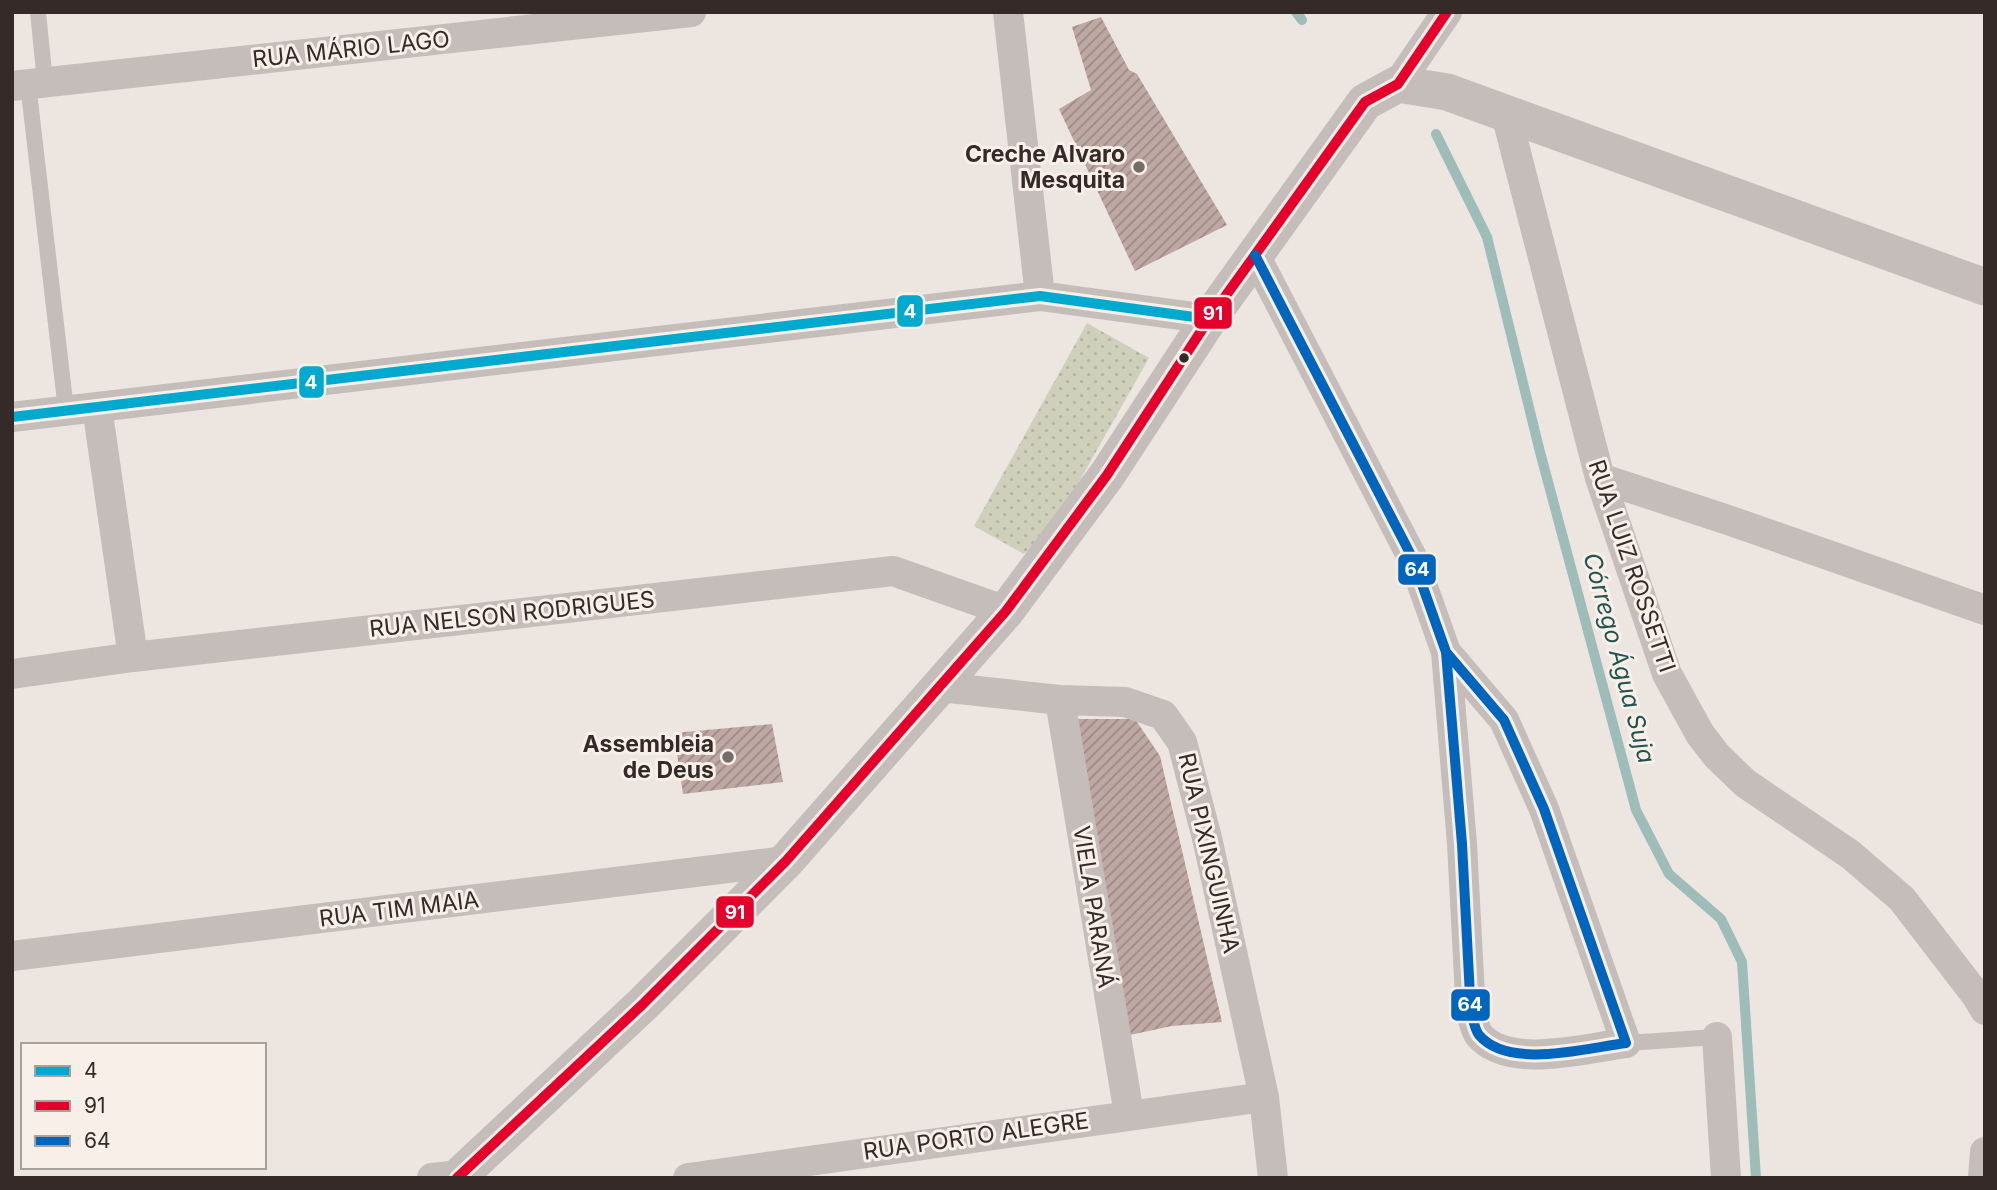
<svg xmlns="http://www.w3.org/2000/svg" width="1997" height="1190" viewBox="0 0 1997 1190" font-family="Inter,sans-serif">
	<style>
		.park { fill: url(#park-dots) }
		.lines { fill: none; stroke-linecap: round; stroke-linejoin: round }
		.stream { stroke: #9ebcb8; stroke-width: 10 }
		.building { fill: url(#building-hatch) }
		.service { stroke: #c4bdba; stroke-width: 16 }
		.minor { stroke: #c4bdba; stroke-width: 30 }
		.tertiary { stroke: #c4bdba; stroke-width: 37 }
		.bus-1-casing { stroke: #f8efe8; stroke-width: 16 }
		.bus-2-casing { stroke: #f8efe8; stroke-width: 16 }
		.bus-3-casing { stroke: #f8efe8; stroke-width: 16 }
		.bus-1 { stroke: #00a9ce; stroke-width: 10 }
		.bus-2 { stroke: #e4002b; stroke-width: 10 }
		.bus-3 { stroke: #0065bd; stroke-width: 10 }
		.poi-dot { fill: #756b68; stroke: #f8efe8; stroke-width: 2.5 }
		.bus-dot { fill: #352a28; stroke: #f8efe8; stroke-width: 2.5 }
		.labels { text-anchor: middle; stroke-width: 6; stroke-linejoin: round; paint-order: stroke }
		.street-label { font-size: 23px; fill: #352a28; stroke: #f8efe8 }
		.poi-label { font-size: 23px; font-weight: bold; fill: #352a28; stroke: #f8efe8; text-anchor: end }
		.water-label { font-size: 24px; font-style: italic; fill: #205450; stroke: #f8efe8 }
		.line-badge { stroke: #f8efe8; stroke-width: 2.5 }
		.badge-label { font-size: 19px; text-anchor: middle; font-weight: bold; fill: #fff }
	</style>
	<defs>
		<pattern id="park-dots" width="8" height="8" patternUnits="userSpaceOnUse" patternTransform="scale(1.75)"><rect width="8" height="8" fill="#cfd0bb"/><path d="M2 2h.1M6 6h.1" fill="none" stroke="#b2b3a1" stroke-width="1.8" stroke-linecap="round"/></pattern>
		<pattern id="building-hatch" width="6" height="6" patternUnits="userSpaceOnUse" patternTransform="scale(1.75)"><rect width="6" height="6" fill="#bea8a3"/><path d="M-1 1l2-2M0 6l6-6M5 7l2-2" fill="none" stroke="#9b8985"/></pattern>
	</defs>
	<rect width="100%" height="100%" fill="#ece5e0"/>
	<!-- park -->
	<path class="park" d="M 1087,323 L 1149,358 L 1054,526 L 1024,554 L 974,526 Z"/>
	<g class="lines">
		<!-- stream -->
		<path class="stream" d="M 1296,12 L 1302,20
			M 1436,134 L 1487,237 L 1540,452 L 1636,810 L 1669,874 L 1721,919 L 1742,962 L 1756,1178"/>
	</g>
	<!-- building -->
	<path class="building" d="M 1101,17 L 1129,70 L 1137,74 L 1227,225 L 1135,271 L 1059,109 L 1091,90 L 1072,27 Z
		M 1072,719 L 1135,719 L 1160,756 L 1222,1022 L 1172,1026 L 1125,1036 Z
		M 772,724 L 783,782 L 683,794 L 674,733 Z"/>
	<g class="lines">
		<!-- service -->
		<path class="service" d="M 38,12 L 45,82
			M 28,84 L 66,410
			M 1626,1043 L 1717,1037"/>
		<!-- minor -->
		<path class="minor" d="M 1008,12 L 1040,296
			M 1398,84 L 1447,12
			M 12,86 L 691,12
			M 1506,114 L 1600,478 L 1667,674 L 1700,734 L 1717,756 L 1745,783 L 1851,855 L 1902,899 L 1976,995 L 1985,1010
			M 1255,255 L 1413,559 L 1446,652 L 1504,720 L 1544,809 L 1626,1043 C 1586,1048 1509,1070 1479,1035 C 1475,1030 1474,1021 1471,1015 L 1462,844 L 1446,652
			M 97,407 L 133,657
			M 12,417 L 1040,296 L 1209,319
			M 1600,478 L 1728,520 L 1985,610
			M 12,674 L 133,657 L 893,571 L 1006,611
			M 940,687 L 1060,700 L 1125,702 L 1163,715 L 1182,742 L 1207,838 L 1264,1097 L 1273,1178
			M 1060,700 L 1129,1114
			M 12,956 L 786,861
			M 1717,1037 L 1726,1178
			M 432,1178 L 461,1175
			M 688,1178 L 1264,1097
			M 1983,1178 L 1985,1152"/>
		<!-- tertiary -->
		<path class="tertiary" d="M 457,1178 L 642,1005 L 786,861 L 1006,611 L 1107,475 L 1209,319 L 1365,102 L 1398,84 L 1447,92 L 1985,287"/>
		<defs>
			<path id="bus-1" d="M 12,417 L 1040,296 L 1209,319"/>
			<path id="bus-2" d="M 457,1178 L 642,1005 L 786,861 L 1006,611 L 1107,475 L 1209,319 L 1365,102 L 1398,84 L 1447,12"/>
			<path id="bus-3" d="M 1255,255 L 1413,559 L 1446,652 L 1504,720 L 1544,809 L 1626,1043 C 1586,1048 1509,1070 1479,1035 C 1475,1030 1474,1021 1471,1015 L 1462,844 L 1446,652"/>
		</defs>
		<!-- bus-1 casing -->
		<use href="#bus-1" class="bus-1-casing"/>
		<!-- bus-2 casing -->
		<use href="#bus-2" class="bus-2-casing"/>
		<!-- bus-3 casing -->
		<use href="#bus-3" class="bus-3-casing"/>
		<!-- bus-1 -->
		<use href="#bus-1" class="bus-1"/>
		<!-- bus-2 -->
		<use href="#bus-2" class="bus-2"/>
		<!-- bus-3 -->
		<use href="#bus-3" class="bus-3"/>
	</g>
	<!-- markers -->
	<g class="poi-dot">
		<circle cx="1139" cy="167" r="7"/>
		<circle cx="728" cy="757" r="7"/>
	</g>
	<circle class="bus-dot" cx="1184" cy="358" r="6"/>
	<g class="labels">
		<!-- street labels -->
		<g class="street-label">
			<text transform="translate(351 49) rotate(-6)" y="8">RUA MÁRIO LAGO</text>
			<text transform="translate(1632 566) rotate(71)" y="8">RUA LUIZ ROSSETTI</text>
			<text transform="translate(512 614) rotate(-6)" y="8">RUA NELSON RODRIGUES</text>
			<text transform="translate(1209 853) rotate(77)" y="8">RUA PIXINGUINHA</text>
			<text transform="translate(1094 907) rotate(81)" y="8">VIELA PARANÁ</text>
			<text transform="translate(399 909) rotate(-7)" y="8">RUA TIM MAIA</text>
			<text transform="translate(976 1136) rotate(-8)" y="8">RUA PORTO ALEGRE</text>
		</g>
		<!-- poi labels -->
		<g class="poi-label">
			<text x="1125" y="162">Creche Alvaro<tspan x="1125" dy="26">Mesquita</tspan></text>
			<text x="714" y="752">Assembleia<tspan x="714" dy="26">de Deus</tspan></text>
		</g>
		<!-- water labels -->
		<g class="water-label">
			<text transform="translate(1619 658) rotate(75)" y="8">Córrego Água Suja</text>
		</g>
	</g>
	<g class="line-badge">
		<rect x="896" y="294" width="28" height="34" rx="7" fill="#00a9ce"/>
		<rect x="1193" y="296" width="40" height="34" rx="7" fill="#e4002b"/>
		<rect x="298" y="365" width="27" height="34" rx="7" fill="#00a9ce"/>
		<rect x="1397" y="553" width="40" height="33" rx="7" fill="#0065bd"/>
		<rect x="715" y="895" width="40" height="34" rx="7" fill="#e4002b"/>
		<rect x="1450" y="988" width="41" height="34" rx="7" fill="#0065bd"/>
	</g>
	<g class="badge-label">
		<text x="910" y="318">4</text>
		<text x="1213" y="320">91</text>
		<text x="311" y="389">4</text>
		<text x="1417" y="576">64</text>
		<text x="735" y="919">91</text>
		<text x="1470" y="1011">64</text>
	</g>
	<!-- border -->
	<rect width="1997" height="1190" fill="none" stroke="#352a28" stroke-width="28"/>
	<!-- legend -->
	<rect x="21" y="1043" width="245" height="126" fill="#f8efe8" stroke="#aaa09b" stroke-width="2"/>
	<rect x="35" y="1066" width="35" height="10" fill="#00a9ce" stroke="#aaa09b" stroke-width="2"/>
	<text x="84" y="1078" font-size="21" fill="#352a28">4</text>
	<rect x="35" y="1101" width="35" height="10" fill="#e4002b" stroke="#aaa09b" stroke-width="2"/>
	<text x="84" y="1113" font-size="21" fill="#352a28">91</text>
	<rect x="35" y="1136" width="35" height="10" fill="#0065bd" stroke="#aaa09b" stroke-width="2"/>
	<text x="84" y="1148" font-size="21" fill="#352a28">64</text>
</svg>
